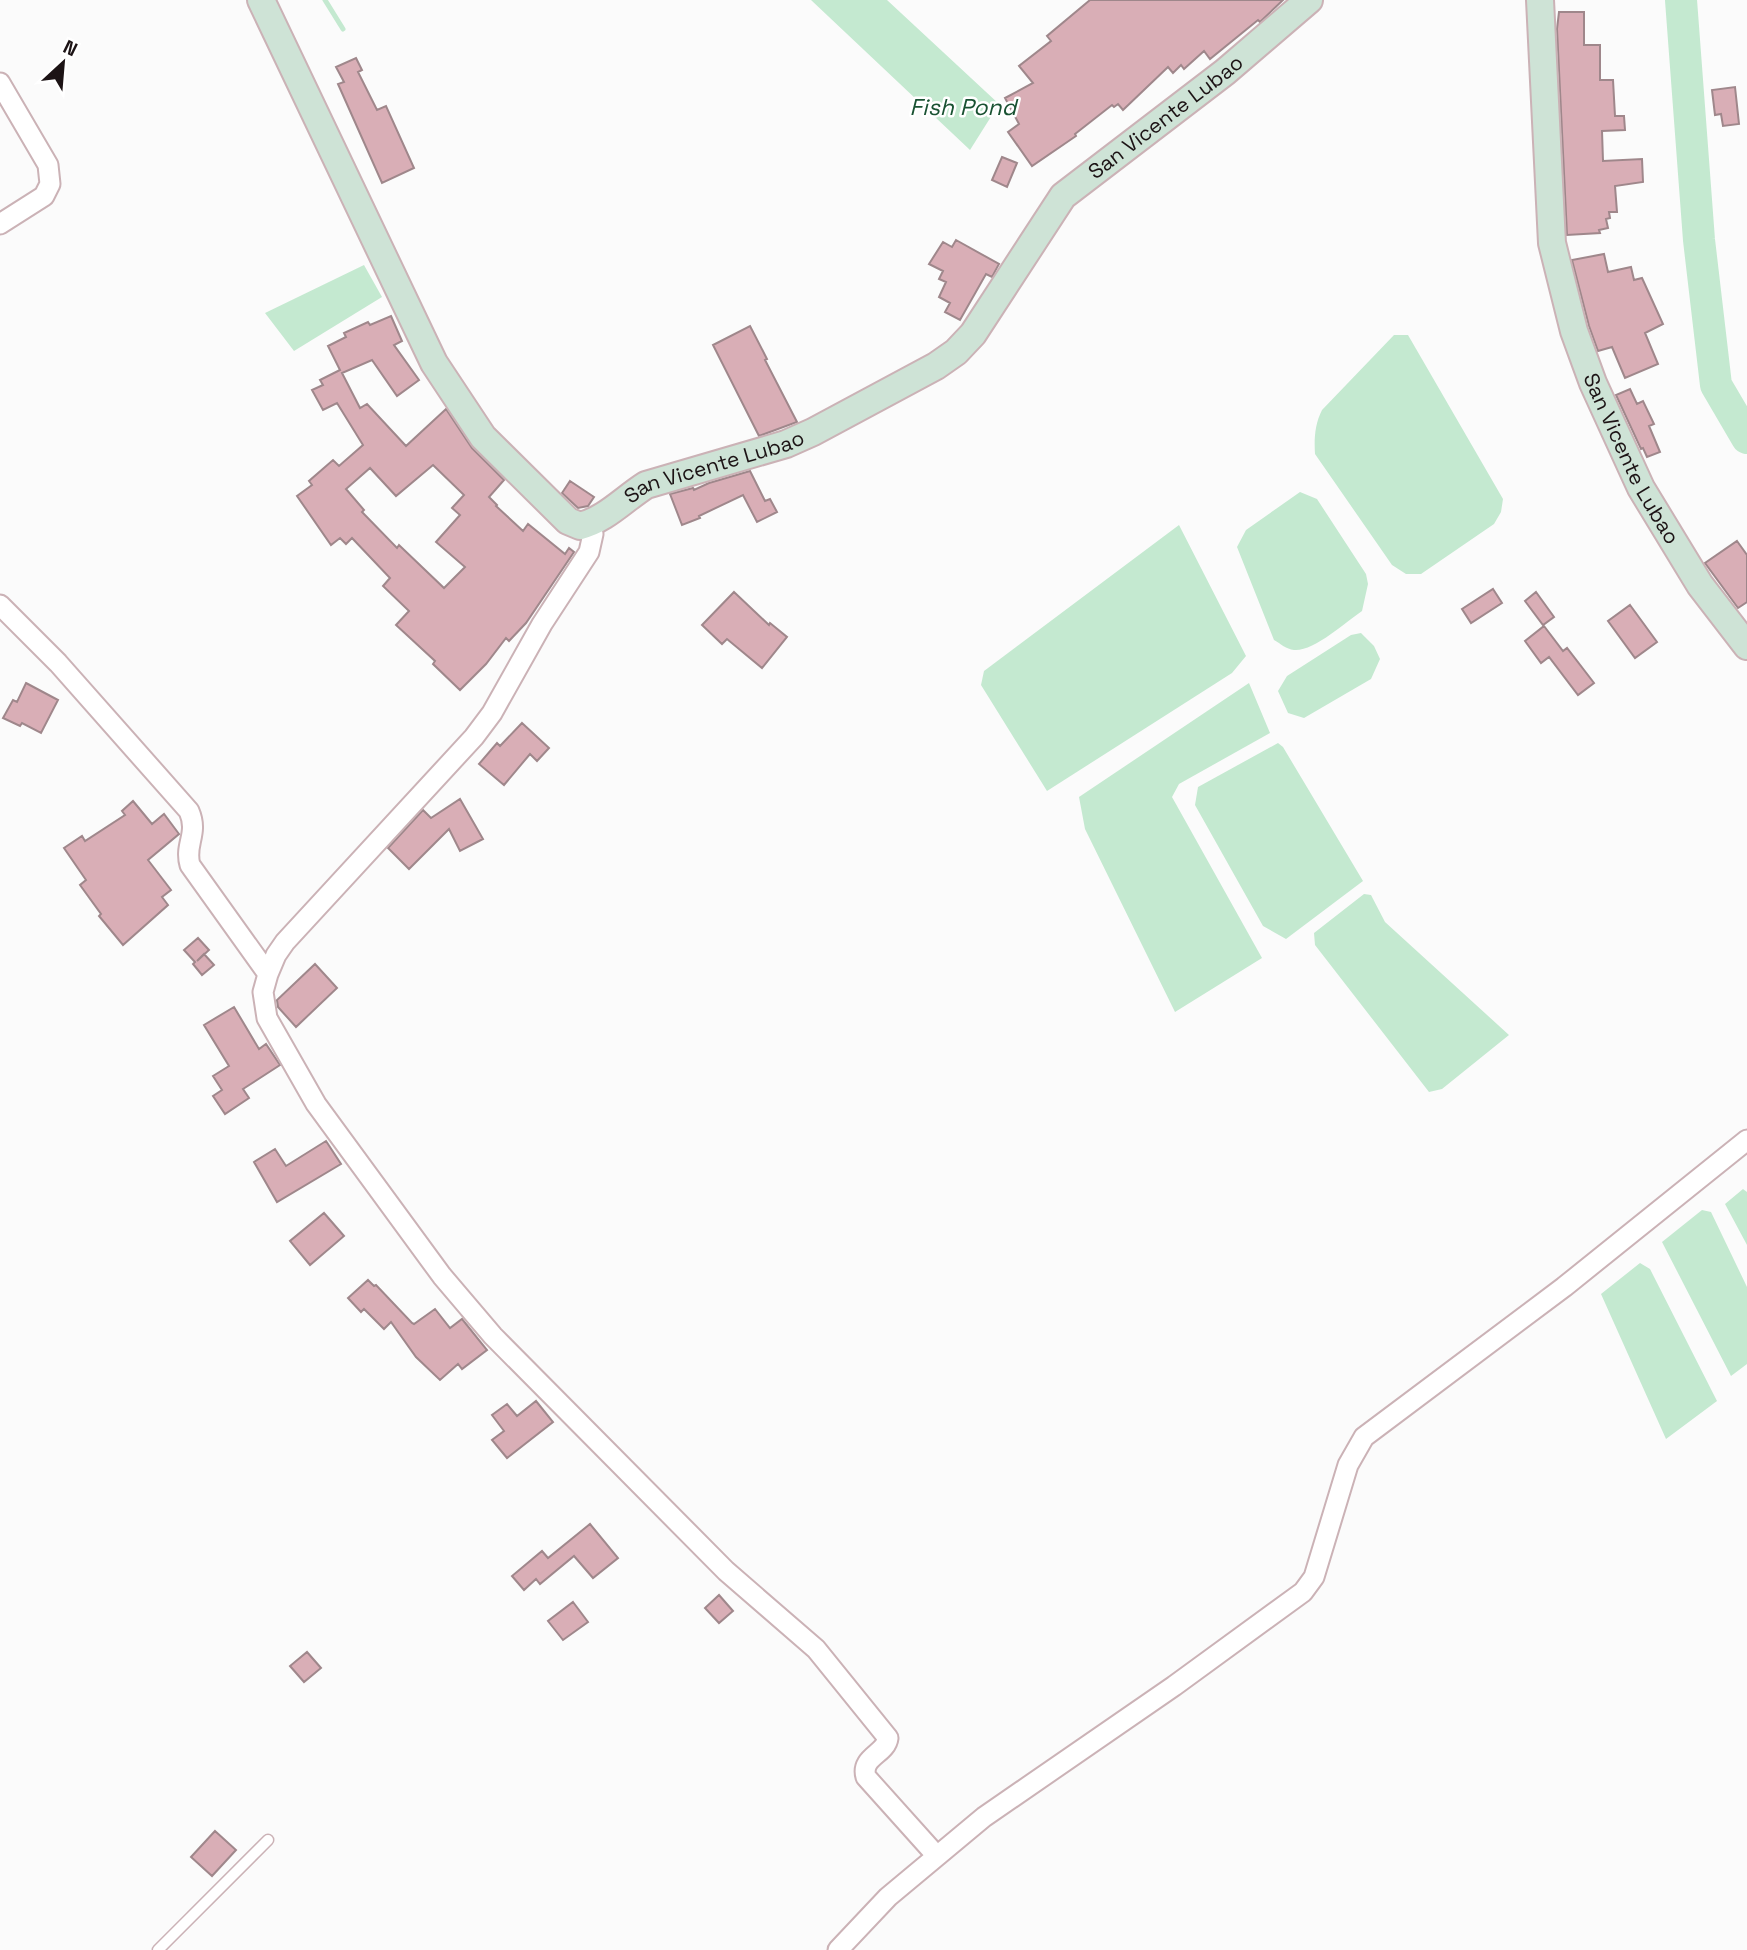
<svg xmlns="http://www.w3.org/2000/svg" width="1747" height="1950" viewBox="0 0 1747 1950" font-family="'Space Grotesk',sans-serif">
	<style>
		.water { fill: #c4e9d0 }
		.lines { fill: none; stroke-linecap: round; stroke-linejoin: round }
		.stream { stroke: #c4e9d0; stroke-width: 5 }
		.river { stroke: #c4e9d0; stroke-width: 32 }
		.building { fill: #d9aeb6; stroke: #9f878b; stroke-width: 2; fill-rule: evenodd }
		.lane-casing { stroke: #cbb2b6; stroke-width: 13 }
		.street-casing { stroke: #cbb2b6; stroke-width: 23 }
		.secondary-casing { stroke: #cbb2b6; stroke-width: 30 }
		.lane { stroke: #fff; stroke-width: 10 }
		.street { stroke: #fff; stroke-width: 19 }
		.secondary { stroke: #cee3d6; stroke-width: 26 }
		.labels { text-anchor: middle; stroke-width: 5; stroke-linejoin: round; paint-order: stroke }
		.street-label { font-size: 21px; fill: #1c1315; stroke: #fff }
		.water-label { font-size: 23px; font-style: italic; fill: #195232; stroke: #fff }
	</style>
	<rect width="100%" height="100%" fill="#fbfbfb"/>
	<!-- water -->
	<path class="water" d="M 811,0 L 887,0 L 999,104 L 970,150 Z
		M 364,265 L 382,297 L 294,351 L 265,313 Z
		M 1394,335 L 1408,335 L 1503,499 L 1501,512 L 1494,524 L 1421,574 L 1406,574 L 1392,565 L 1315,454 C 1314,438 1315,424 1322,410 Z
		M 1300,492 L 1317,499 L 1366,574 L 1368,584 L 1362,611 C 1346,622 1313,652 1294,650 C 1286,649 1281,644 1274,640 L 1237,547 L 1246,530 Z
		M 1179,525 L 1246,656 L 1232,673 L 1047,791 L 981,685 L 984,671 Z
		M 1361,633 L 1374,646 L 1380,659 L 1371,679 L 1304,718 L 1288,713 L 1278,691 L 1287,676 L 1351,635 Z
		M 1249,683 L 1270,733 L 1179,784 L 1172,797 L 1262,958 L 1175,1012 L 1085,829 L 1079,797 Z
		M 1278,743 L 1283,747 L 1363,881 L 1286,939 L 1263,926 L 1195,805 L 1198,787 Z
		M 1364,894 L 1371,895 L 1385,922 L 1509,1035 L 1442,1089 L 1429,1092 L 1315,945 L 1314,933 Z
		M 1743,1189 L 1747,1192 L 1747,1245 L 1725,1204 Z
		M 1702,1210 L 1711,1212 L 1747,1287 L 1747,1364 L 1731,1376 L 1662,1242 Z
		M 1640,1263 L 1650,1269 L 1717,1401 L 1666,1439 L 1601,1294 Z"/>
	<g class="lines">
		<!-- stream -->
		<path class="stream" d="M 325,0 L 343,29"/>
		<!-- river -->
		<path class="river" d="M 1681,0 L 1699,240 L 1716,385 L 1747,438"/>
	</g>
	<!-- building -->
	<path class="building" d="M 1090,0 L 1283,0 L 1260,22 L 1258,20 L 1210,59 L 1204,51 L 1184,69 L 1181,65 L 1173,73 L 1168,67 L 1123,110 L 1118,104 L 1114,107 L 1112,105 L 1075,134 L 1076,136 L 1032,166 L 1008,132 L 1019,124 L 1005,98 L 1033,83 L 1019,66 L 1051,41 L 1047,36 Z
		M 1559,12 L 1584,12 L 1584,45 L 1600,45 L 1600,80 L 1613,80 L 1615,116 L 1624,116 L 1625,130 L 1602,131 L 1603,161 L 1642,159 L 1643,182 L 1615,186 L 1617,212 L 1609,212 L 1610,218 L 1606,219 L 1608,228 L 1599,230 L 1600,233 L 1567,235 L 1557,29 Z
		M 356,58 L 362,70 L 358,72 L 377,110 L 386,106 L 414,168 L 382,183 L 338,84 L 344,82 L 336,67 Z
		M 1735,87 L 1739,124 L 1723,126 L 1721,114 L 1715,115 L 1712,90 Z
		M 1002,157 L 1017,163 L 1007,187 L 992,180 Z
		M 956,240 L 999,264 L 992,277 L 986,274 L 960,320 L 945,312 L 950,303 L 939,297 L 946,282 L 939,279 L 943,271 L 929,264 L 943,242 L 952,247 Z
		M 1604,254 L 1608,272 L 1631,267 L 1634,280 L 1642,278 L 1663,324 L 1645,333 L 1658,364 L 1625,378 L 1612,347 L 1598,351 L 1589,326 L 1572,260 Z
		M 391,316 L 402,341 L 394,345 L 419,380 L 397,396 L 372,360 L 342,373 L 360,408 L 367,404 L 406,446 L 446,409 L 472,448 L 504,480 L 489,497 L 497,505 L 496,506 L 523,531 L 528,524 L 565,554 L 569,548 L 574,552 L 526,623 L 509,641 L 506,638 L 486,664 L 460,690 L 433,664 L 435,661 L 396,625 L 409,611 L 383,586 L 390,578 L 352,538 L 346,544 L 340,538 L 331,545 L 297,496 L 312,485 L 309,481 L 333,460 L 339,466 L 363,445 L 337,403 L 323,410 L 312,390 L 323,385 L 320,380 L 340,370 L 328,346 L 346,337 L 344,333 L 368,322 L 370,325 ZM 433,465 L 464,495 L 452,508 L 460,515 L 436,542 L 465,567 L 444,588 L 399,545 L 397,548 L 362,512 L 364,510 L 346,489 L 370,468 L 396,496 Z
		M 750,326 L 767,359 L 765,360 L 797,422 L 759,436 L 713,345 Z
		M 1630,389 L 1637,404 L 1643,401 L 1654,424 L 1649,426 L 1660,452 L 1647,457 L 1643,448 L 1641,449 L 1616,395 Z
		M 750,471 L 765,501 L 770,499 L 777,512 L 757,522 L 743,495 L 699,516 L 700,518 L 682,525 L 670,494 L 693,488 L 694,490 L 709,483 Z
		M 570,481 L 594,497 L 588,506 L 578,508 L 562,493 Z
		M 1737,541 L 1747,555 L 1747,602 L 1738,608 L 1705,563 Z
		M 1493,589 L 1502,603 L 1471,623 L 1462,609 Z
		M 734,592 L 769,625 L 770,623 L 787,637 L 762,668 L 727,639 L 722,644 L 702,625 Z
		M 1536,592 L 1554,617 L 1543,625 L 1525,601 Z
		M 1630,605 L 1657,642 L 1635,658 L 1608,621 Z
		M 1544,626 L 1563,651 L 1567,648 L 1594,683 L 1578,695 L 1549,657 L 1541,663 L 1525,641 Z
		M 26,683 L 58,700 L 41,733 L 22,723 L 20,726 L 3,718 L 13,700 L 17,702 Z
		M 522,723 L 549,748 L 537,761 L 530,754 L 504,785 L 479,764 L 497,743 L 500,746 Z
		M 460,799 L 483,839 L 460,851 L 449,829 L 409,869 L 388,848 L 423,810 L 431,818 Z
		M 133,801 L 152,824 L 164,814 L 179,834 L 148,860 L 171,890 L 162,897 L 168,905 L 123,945 L 99,916 L 101,914 L 80,885 L 86,880 L 64,848 L 82,836 L 85,841 L 125,815 L 122,811 Z
		M 198,938 L 209,950 L 197,961 L 204,954 L 214,965 L 202,975 L 193,964 L 195,962 L 184,950 Z
		M 315,964 L 337,988 L 296,1027 L 278,1007 L 277,1000 Z
		M 234,1007 L 259,1049 L 266,1044 L 280,1065 L 243,1089 L 249,1098 L 225,1114 L 213,1096 L 222,1090 L 213,1076 L 229,1066 L 204,1025 Z
		M 326,1141 L 341,1164 L 277,1202 L 254,1162 L 275,1149 L 286,1166 Z
		M 324,1213 L 344,1236 L 310,1265 L 290,1241 Z
		M 368,1280 L 374,1286 L 376,1285 L 412,1323 L 414,1324 L 435,1309 L 450,1328 L 462,1319 L 487,1350 L 462,1369 L 458,1364 L 440,1380 L 416,1357 L 391,1322 L 384,1329 L 364,1309 L 361,1312 L 348,1298 Z
		M 536,1401 L 553,1422 L 507,1458 L 492,1440 L 504,1431 L 492,1415 L 507,1404 L 517,1416 Z
		M 590,1524 L 618,1558 L 593,1578 L 574,1556 L 540,1584 L 536,1579 L 524,1590 L 512,1576 L 542,1551 L 548,1558 Z
		M 719,1595 L 733,1611 L 719,1623 L 705,1608 Z
		M 573,1602 L 588,1622 L 563,1640 L 548,1621 Z
		M 307,1652 L 321,1668 L 304,1682 L 290,1666 Z
		M 215,1831 L 236,1850 L 212,1876 L 191,1857 Z"/>
	<g class="lines">
		<defs>
			<path id="lane" d="M 158,1950 L 268,1840"/>
			<path id="street" d="M 0,83 L 48,165 L 50,184 L 44,196 L 0,224
				M 0,605 L 58,663 L 189,811 C 199,834 184,844 190,865 L 268,974 L 263,992 L 267,1018 L 316,1104 L 442,1276 L 493,1336 L 726,1571 L 816,1649 L 888,1738 C 886,1754 860,1757 866,1777 L 936,1855
				M 268,974 L 276,955 L 285,942 L 474,737 L 492,713 L 542,624 L 589,552 L 593,534 L 589,524
				M 838,1950 L 888,1897 L 984,1817 L 1174,1686 L 1303,1592 L 1314,1577 L 1348,1465 L 1364,1437 L 1564,1287 L 1747,1140"/>
			<g id="secondary">
				<path id="s1" d="M 261,0 L 434,363 L 483,437 L 568,521 L 580,526 C 605,520 624,499 646,485 L 786,444 L 813,432 L 936,366 L 956,352 L 973,334 L 1063,196 L 1225,72 L 1309,0"/>
				<path id="s2" d="M 1540,0 L 1552,243 L 1574,331 L 1593,383 L 1641,488 L 1700,585 L 1747,646"/>
			</g>
		</defs>
		<!-- lane casing -->
		<use href="#lane" class="lane-casing"/>
		<!-- street casing -->
		<use href="#street" class="street-casing"/>
		<!-- secondary casing -->
		<use href="#secondary" class="secondary-casing"/>
		<!-- lane -->
		<use href="#lane" class="lane"/>
		<!-- street -->
		<use href="#street" class="street"/>
		<!-- secondary -->
		<use href="#secondary" class="secondary"/>
	</g>
	<g class="labels">
		<!-- street labels -->
		<g class="street-label">
			<text dy="7" stroke="none"><textPath href="#s1" startOffset="1360">San Vicente Lubao</textPath></text>
			<text dy="7" stroke="none"><textPath href="#s2" startOffset="474">San Vicente Lubao</textPath></text>
			<text dy="7" stroke="none"><textPath href="#s1" startOffset="772">San Vicente Lubao</textPath></text>
		</g>
		<!-- water labels -->
		<g class="water-label">
			<text x="963" y="115">Fish Pond</text>
		</g>
	</g>
	<!-- north arrow -->
	<g transform="translate(63 63) rotate(26)" stroke="#ffffff" stroke-width="5" paint-order="stroke">
	<path d="M0-5L12 26L0 18L-12 26Z" fill="#1c1315"/>
	<text y="-10" font-size="19" font-weight="bold" text-anchor="middle" fill="#1c1315">N</text>
	</g>
</svg>
